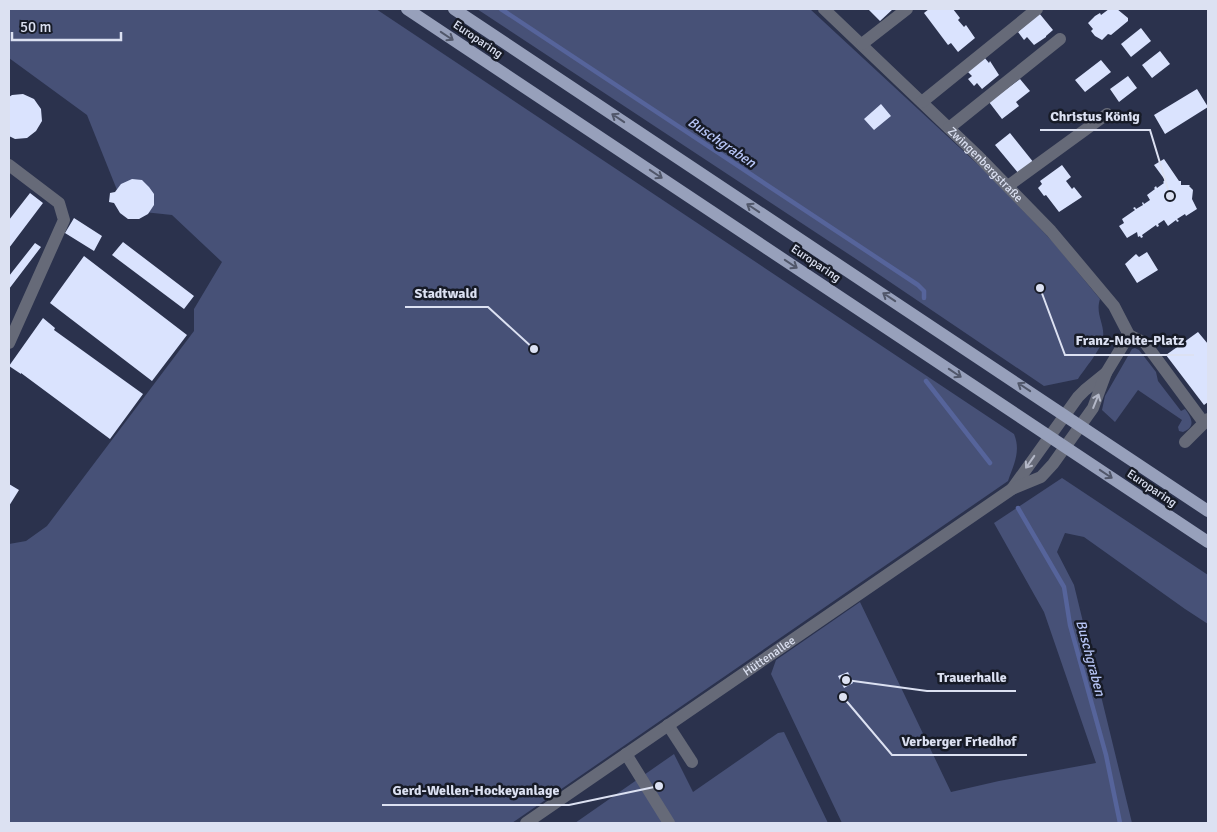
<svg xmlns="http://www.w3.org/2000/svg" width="1217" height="832" viewBox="0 0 1217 832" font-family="Signika,sans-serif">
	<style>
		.green { fill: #475177 }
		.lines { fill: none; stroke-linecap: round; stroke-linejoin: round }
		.stream { stroke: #56649b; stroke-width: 4.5 }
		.building { fill: #dae3fe }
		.minor { stroke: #666a78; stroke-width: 12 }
		.major { stroke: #97a0bb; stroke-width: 12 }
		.oneway { stroke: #51576a }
		.oneway2 { stroke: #b3b7c7 }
		.labels { text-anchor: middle; stroke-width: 5; stroke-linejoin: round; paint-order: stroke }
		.street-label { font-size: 12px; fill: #dce1f2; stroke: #171b27 }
		.water-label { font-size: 14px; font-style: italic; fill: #b7c5f6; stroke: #171b27 }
		.leader { fill: none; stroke: #dce1f2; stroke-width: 2 }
		.callout-dot { fill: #dce1f2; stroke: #171b27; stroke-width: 2 }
		.callout-label { font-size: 14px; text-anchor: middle; font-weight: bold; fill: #dce1f2; stroke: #171b27; stroke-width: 5; stroke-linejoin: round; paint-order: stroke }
	</style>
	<rect width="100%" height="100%" fill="#2b324d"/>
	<!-- green -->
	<path class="green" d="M 9,9 L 376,9 L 1014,434 C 1021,451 1014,464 1008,481 L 512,823 L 9,823 L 9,544 L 26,541 L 47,526 L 194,331 L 194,309 L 222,262 L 172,215 L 125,210 L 87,115 L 9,58 Z
		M 477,9 L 810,9 L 987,173 L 1053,242 L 1100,299 C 1095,314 1105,324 1103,338 C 1101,350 1085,368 1078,379 L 1044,386 L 856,259 Z
		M 1135,348 L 1139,350 L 1156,372 L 1158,381 L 1181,411 L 1185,409 C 1192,418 1196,427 1183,432 L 1179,431 L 1178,427 L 1182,420 L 1138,390 L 1115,422 L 1102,410 L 1105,396 L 1132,349 Z
		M 1062,478 L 1208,575 L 1208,624 L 1185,609 L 1084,537 L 1065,533 L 1057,552 L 1074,585 L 1132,823 L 842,823 L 771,674 L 776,660 L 860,602 L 951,792 L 999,781 L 1096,763 L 1044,612 L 994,523 Z
		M 784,732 L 828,823 L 575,823 L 674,754 L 693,792 L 778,733 Z"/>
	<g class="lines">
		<!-- stream -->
		<path class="stream" d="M 501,9 L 918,285 L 924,291 L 924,298
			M 926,381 L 990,463
			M 1018,508 L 1064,587 L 1070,625 L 1106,755 L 1120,823"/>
	</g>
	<!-- building -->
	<path class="building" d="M 868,9 L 893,9 L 880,21 Z
		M 929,9 L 953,9 L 960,18 L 958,20 L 964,27 L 966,25 L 975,38 L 958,52 L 951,43 L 948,45 L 924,13 Z
		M 1109,9 L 1117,9 L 1128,18 L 1128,21 L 1111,35 L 1108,34 L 1102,40 L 1095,36 L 1091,31 L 1093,29 L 1088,23 L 1095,16 L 1100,13 L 1101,15 Z
		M 1039,13 L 1053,30 L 1046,36 L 1046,37 L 1034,45 L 1027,37 L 1024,40 L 1018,32 Z
		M 1141,28 L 1151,41 L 1131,57 L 1121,44 Z
		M 1160,51 L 1170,64 L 1152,78 L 1142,65 Z
		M 984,57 L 989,63 L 990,61 L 999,75 L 982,89 L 977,83 L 974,86 L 968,79 L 972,76 L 967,71 Z
		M 1101,60 L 1111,72 L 1085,92 L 1075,80 Z
		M 1128,76 L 1137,88 L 1119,102 L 1110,89 Z
		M 1020,79 L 1030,91 L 1016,102 L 1019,106 L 1002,119 L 989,102 Z
		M 1197,89 L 1208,107 L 1165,134 L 1154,115 Z
		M 23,94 L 34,99 L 41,109 L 42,121 L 36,131 L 27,138 L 15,139 L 9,136 L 9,97 L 12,95 Z
		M 881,104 L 891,116 L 874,130 L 864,119 Z
		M 1010,133 L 1034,163 L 1019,174 L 995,145 Z
		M 1164,159 L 1179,181 L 1181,181 L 1181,185 L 1190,185 L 1189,186 L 1193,190 L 1192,199 L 1197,209 L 1186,216 L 1185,214 L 1177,219 L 1179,221 L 1177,222 L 1176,220 L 1168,226 L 1164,220 L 1158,224 L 1159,226 L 1157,227 L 1156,225 L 1142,235 L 1143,237 L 1141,238 L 1140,236 L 1138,237 L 1137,232 L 1127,238 L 1119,226 L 1124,223 L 1122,219 L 1135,210 L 1133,208 L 1135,207 L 1136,209 L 1143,205 L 1142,203 L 1143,202 L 1144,204 L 1150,200 L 1147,195 L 1155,189 L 1154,188 L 1156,186 L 1157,188 L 1164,183 L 1163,182 L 1165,180 L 1154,165 Z
		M 1062,165 L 1071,177 L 1066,181 L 1072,189 L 1074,187 L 1082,197 L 1059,212 L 1046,195 L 1044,196 L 1038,188 L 1042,184 L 1040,181 Z
		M 132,179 L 142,180 L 149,187 L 154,194 L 154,205 L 148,214 L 139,219 L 128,219 L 120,213 L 114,203 L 109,202 L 110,193 L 115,192 L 121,184 Z
		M 30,193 L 43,203 L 9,248 L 9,220 Z
		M 74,218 L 102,236 L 94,251 L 65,233 Z
		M 123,242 L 194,296 L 184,309 L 112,255 Z
		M 35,243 L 41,247 L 9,289 L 9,276 Z
		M 1147,252 L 1158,270 L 1137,283 L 1125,264 L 1136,254 L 1139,257 Z
		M 84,256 L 187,335 L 152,381 L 50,303 Z
		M 43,318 L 55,328 L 54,330 L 143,394 L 110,439 L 21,373 L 21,374 L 9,366 Z
		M 1198,332 L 1208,344 L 1208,402 L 1204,405 L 1166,355 Z
		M 9,484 L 19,490 L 9,506 Z
		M 848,672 L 853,683 L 844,688 L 838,676 Z"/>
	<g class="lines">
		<!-- minor -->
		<g class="minor">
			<path id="s1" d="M 824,9 L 977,155 L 1051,231 L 1114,306 L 1129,335 L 1145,343 L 1204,423"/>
			<path d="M 862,44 L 907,9"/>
			<path d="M 922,102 L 1037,9"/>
			<path d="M 949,128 L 1060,39"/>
			<path d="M 9,165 L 59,203 L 64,220 L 9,343"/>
			<path d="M 1008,186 L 1107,114"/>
			<path d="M 1185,442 L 1208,419"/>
			<path d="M 1012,489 L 1078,397 L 1085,390 L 1106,373"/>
			<path d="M 668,725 L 692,762"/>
			<path d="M 626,754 L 669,823"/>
			<path id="s2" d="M 526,823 L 1012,489 L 1041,477 L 1053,464 L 1093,408 L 1106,373 L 1129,335"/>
		</g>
		<!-- major -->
		<path class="major" d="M 407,9 L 1208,542
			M 454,9 L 1208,511"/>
	</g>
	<!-- one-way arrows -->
	<defs><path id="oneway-shaft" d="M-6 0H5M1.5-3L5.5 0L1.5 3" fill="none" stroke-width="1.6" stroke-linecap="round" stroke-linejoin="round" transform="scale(1.25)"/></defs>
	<g class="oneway">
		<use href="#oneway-shaft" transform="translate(447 36) rotate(34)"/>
		<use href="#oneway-shaft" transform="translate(618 118) rotate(-146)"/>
		<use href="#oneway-shaft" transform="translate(656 174) rotate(34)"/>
		<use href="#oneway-shaft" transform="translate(753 208) rotate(-146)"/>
		<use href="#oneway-shaft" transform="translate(791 264) rotate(34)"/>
		<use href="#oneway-shaft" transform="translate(889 297) rotate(-146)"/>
		<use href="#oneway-shaft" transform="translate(955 373) rotate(34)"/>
		<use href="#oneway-shaft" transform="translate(1024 387) rotate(-146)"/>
		<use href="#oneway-shaft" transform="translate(1106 474) rotate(34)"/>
	</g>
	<g class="oneway2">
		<use href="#oneway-shaft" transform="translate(1096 401) rotate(-68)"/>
		<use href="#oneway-shaft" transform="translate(1030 462) rotate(125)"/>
	</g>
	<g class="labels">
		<!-- street labels -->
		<g class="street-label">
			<text transform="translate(478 39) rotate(34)" y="4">Europaring</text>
			<text dy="4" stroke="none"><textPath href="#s1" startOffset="224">Zwingenbergstraße</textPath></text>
			<text transform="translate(816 263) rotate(34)" y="4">Europaring</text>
			<text transform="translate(1152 488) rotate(34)" y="4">Europaring</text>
			<text dy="4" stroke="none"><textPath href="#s2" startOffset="295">Hüttenallee</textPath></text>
		</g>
		<!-- water labels -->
		<g class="water-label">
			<text transform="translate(722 142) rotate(34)" y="5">Buschgraben</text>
			<text transform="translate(1091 658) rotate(75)" y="5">Buschgraben</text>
		</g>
	</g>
	<!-- callouts -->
	<path class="leader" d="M1170 196L1150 130H1040M534 349L488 307H405M1040 288L1065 355H1194M846 680L927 691H1016M843 697L892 755H1027M659 786L569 805H382"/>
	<g class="callout-dot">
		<circle cx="1170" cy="196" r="5"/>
		<circle cx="534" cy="349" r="5"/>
		<circle cx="1040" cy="288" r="5"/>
		<circle cx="846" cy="680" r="5"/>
		<circle cx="843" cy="697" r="5"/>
		<circle cx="659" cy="786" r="5"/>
	</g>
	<g class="callout-label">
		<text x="1095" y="121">Christus König</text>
		<text x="446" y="298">Stadtwald</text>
		<text x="1130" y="345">Franz-Nolte-Platz</text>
		<text x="972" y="682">Trauerhalle</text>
		<text x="959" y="746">Verberger Friedhof</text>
		<text x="476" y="795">Gerd-Wellen-Hockeyanlage</text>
	</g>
	<!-- border -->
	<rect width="1217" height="832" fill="none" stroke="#dce1f2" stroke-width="20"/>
	<!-- scale -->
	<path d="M12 32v8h109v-8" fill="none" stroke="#dce1f2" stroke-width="2.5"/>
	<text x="20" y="32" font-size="15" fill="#dce1f2" stroke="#171b27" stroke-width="4" paint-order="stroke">50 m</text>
</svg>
